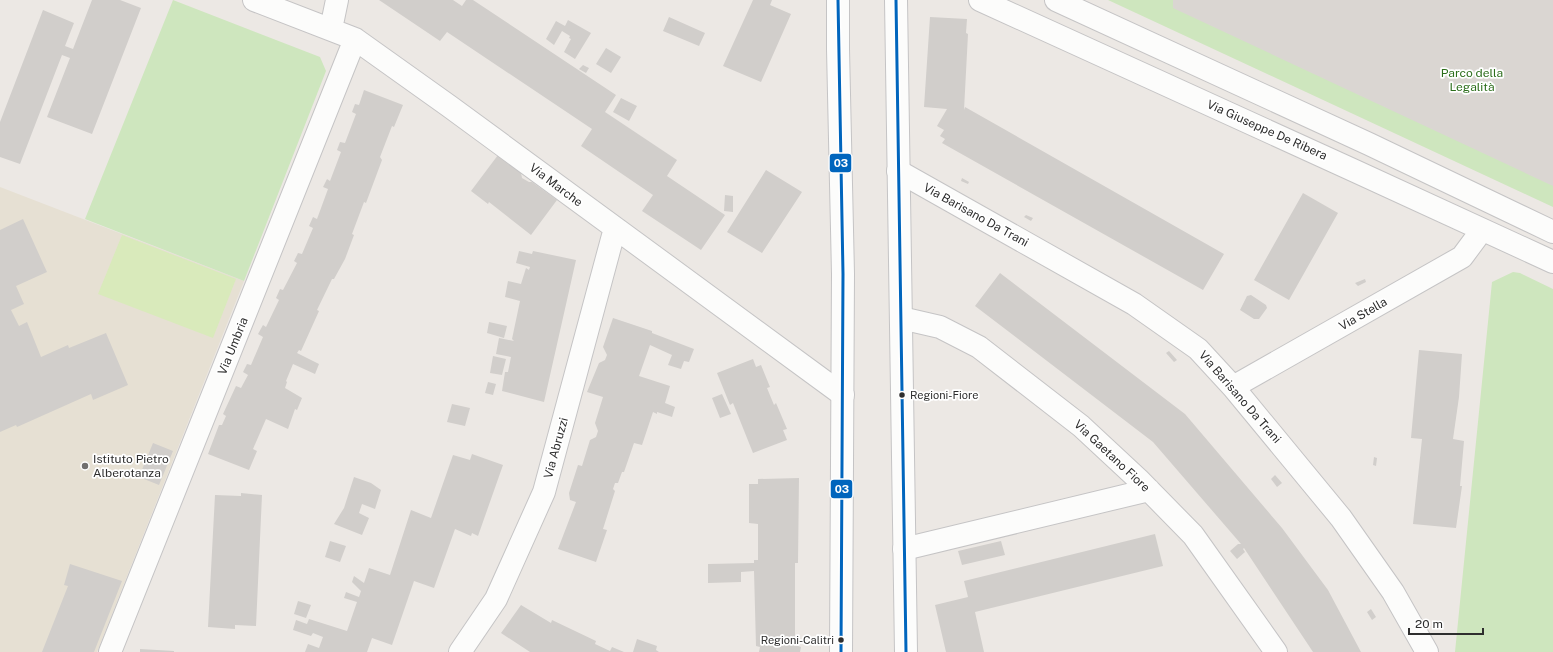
<svg xmlns="http://www.w3.org/2000/svg" width="1553" height="652" viewBox="0 0 1553 652" font-family="'Public Sans',sans-serif">
	<style>
		.education { fill: #e6e0d3 }
		.green { fill: #cee6be }
		.pitch { fill: #d9eabb }
		.plaza { fill: #dad6d2 }
		.building { fill: #d1cecb }
		.lines { fill: none; stroke-linecap: round; stroke-linejoin: round }
		.minor-casing { stroke: #c5c4c5; stroke-width: 24 }
		.tertiary-casing { stroke: #c5c4c5; stroke-width: 24 }
		.minor { stroke: #fcfcfb; stroke-width: 22 }
		.tertiary { stroke: #fcfcfb; stroke-width: 22 }
		.bus-1-casing { stroke: #fff; stroke-width: 6 }
		.bus-1 { stroke: #0065bd; stroke-width: 3 }
		.bus-dot { fill: #2e2e2e; stroke: #fff; stroke-width: 1.5 }
		.poi-dot { fill: #706f6e; stroke: #fff; stroke-width: 1.5 }
		.labels { text-anchor: middle; stroke-width: 3.5; stroke-linejoin: round; paint-order: stroke }
		.bus-label { font-size: 11px; fill: #2e2e2e; stroke: #fff; text-anchor: start }
		.park-label { font-size: 12px; fill: #2c6e1b; stroke: #fff }
		.street-label { font-size: 12px; fill: #2e2e2e; stroke: #fff }
		.poi-label { font-size: 12px; fill: #2e2e2e; stroke: #fff; text-anchor: start }
		.line-badge { stroke: #fff; stroke-width: 1.5 }
		.badge-label { font-size: 11px; text-anchor: middle; font-weight: bold; fill: #fff }
	</style>
	<rect width="100%" height="100%" fill="#ece8e4"/>
	<!-- education -->
	<path class="education" d="M 0,187 L 244,281 L 97,652 L 0,652 Z"/>
	<!-- green -->
	<path class="green" d="M 173,0 L 320,57 L 326,71 L 244,281 L 85,219 Z
		M 1108,0 L 1553,0 L 1553,207 Z
		M 1513,272 L 1520,273 L 1553,289 L 1553,652 L 1455,652 L 1492,282 Z"/>
	<!-- pitch -->
	<path class="pitch" d="M 122,235 L 236,279 L 213,338 L 98,294 Z"/>
	<!-- plaza -->
	<path class="plaza" d="M 1173,0 L 1553,0 L 1553,186 L 1173,8 Z"/>
	<!-- building -->
	<path class="building" d="M 92,0 L 120,0 L 141,8 L 92,134 L 47,117 L 70,58 L 62,55 L 20,164 L 0,157 L 0,122 L 43,10 L 74,23 L 65,46 L 73,49 Z
		M 379,0 L 453,0 L 462,6 L 466,0 L 473,0 L 616,95 L 605,112 L 677,160 L 667,176 L 725,215 L 701,250 L 642,211 L 653,195 L 581,146 L 592,129 L 447,32 L 440,41 Z
		M 753,0 L 772,0 L 770,5 L 791,14 L 761,82 L 723,66 Z
		M 669,17 L 705,33 L 699,46 L 663,31 Z
		M 930,17 L 967,19 L 966,33 L 968,34 L 964,110 L 965,107 L 1224,254 L 1203,290 L 942,143 L 945,139 L 940,136 L 944,130 L 937,126 L 947,109 L 924,107 Z
		M 568,20 L 591,33 L 575,59 L 564,52 L 571,39 L 569,38 L 570,36 L 562,31 L 554,45 L 546,39 L 556,21 L 565,26 Z
		M 606,48 L 621,57 L 611,73 L 596,64 Z
		M 583,65 L 589,68 L 586,73 L 579,69 Z
		M 364,90 L 403,105 L 394,127 L 392,126 L 380,157 L 382,160 L 366,203 L 364,202 L 352,234 L 354,235 L 345,259 L 334,279 L 332,279 L 317,310 L 319,311 L 301,351 L 299,350 L 297,353 L 319,364 L 315,374 L 293,364 L 286,381 L 287,382 L 285,388 L 302,398 L 297,410 L 295,409 L 288,429 L 266,419 L 253,449 L 257,451 L 249,470 L 208,454 L 219,425 L 222,425 L 226,416 L 223,414 L 236,386 L 241,388 L 248,375 L 243,372 L 247,364 L 251,365 L 263,337 L 258,334 L 263,325 L 266,327 L 279,300 L 276,298 L 280,289 L 283,290 L 297,263 L 294,261 L 298,253 L 302,254 L 313,228 L 309,226 L 313,217 L 317,219 L 328,189 L 323,187 L 327,179 L 330,181 L 341,152 L 337,150 L 340,142 L 345,143 L 356,114 L 352,112 L 355,104 L 359,105 Z
		M 621,98 L 637,106 L 629,121 L 613,112 Z
		M 498,155 L 521,173 L 522,178 L 529,182 L 532,182 L 557,200 L 531,235 L 489,202 L 488,204 L 471,191 Z
		M 766,170 L 802,192 L 762,253 L 727,232 Z
		M 962,178 L 969,182 L 968,184 L 961,181 Z
		M 1303,193 L 1338,213 L 1289,300 L 1254,280 Z
		M 725,195 L 733,196 L 733,212 L 724,211 Z
		M 1026,215 L 1033,218 L 1031,221 L 1024,217 Z
		M 23,219 L 47,272 L 16,286 L 24,304 L 11,310 L 19,326 L 27,322 L 41,357 L 68,345 L 69,348 L 106,333 L 128,385 L 93,400 L 91,394 L 17,427 L 16,425 L 0,432 L 0,230 Z
		M 519,251 L 532,254 L 533,251 L 576,260 L 544,402 L 502,391 L 505,372 L 508,372 L 511,357 L 496,354 L 499,338 L 514,341 L 512,339 L 520,301 L 505,297 L 508,281 L 521,284 L 526,268 L 529,270 L 530,267 L 516,263 Z
		M 1000,273 L 1185,414 L 1282,528 L 1328,590 L 1361,652 L 1313,652 L 1244,548 L 1243,549 L 1245,552 L 1237,559 L 1230,551 L 1238,544 L 1241,544 L 1153,442 L 975,306 Z
		M 1365,279 L 1366,282 L 1358,286 L 1355,283 Z
		M 1251,295 L 1266,305 L 1267,308 L 1259,319 L 1254,319 L 1240,310 L 1247,296 Z
		M 613,318 L 652,331 L 652,333 L 694,349 L 689,362 L 684,361 L 681,369 L 668,365 L 672,355 L 650,345 L 639,376 L 670,386 L 665,403 L 675,407 L 672,417 L 657,412 L 657,414 L 653,412 L 642,445 L 634,443 L 624,472 L 622,472 L 618,483 L 615,483 L 613,489 L 615,491 L 603,529 L 607,530 L 596,562 L 558,549 L 576,502 L 570,500 L 569,493 L 578,465 L 582,466 L 590,440 L 596,437 L 598,431 L 595,423 L 603,397 L 587,392 L 599,363 L 605,360 L 607,355 L 603,347 Z
		M 489,322 L 507,326 L 504,338 L 487,333 Z
		M 1419,350 L 1462,354 L 1459,397 L 1453,439 L 1464,441 L 1460,486 L 1462,486 L 1456,528 L 1413,524 L 1422,439 L 1411,438 Z
		M 1169,351 L 1177,360 L 1174,362 L 1166,353 Z
		M 493,356 L 506,359 L 502,375 L 490,373 Z
		M 753,359 L 756,367 L 761,365 L 770,387 L 767,388 L 774,405 L 776,403 L 787,429 L 783,430 L 787,440 L 753,453 L 733,403 L 730,405 L 717,373 Z
		M 488,382 L 496,384 L 493,395 L 485,393 Z
		M 722,394 L 731,414 L 720,418 L 712,398 Z
		M 452,404 L 470,408 L 465,426 L 447,422 Z
		M 153,443 L 173,451 L 159,485 L 139,477 Z
		M 472,454 L 503,465 L 478,536 L 472,533 L 471,536 L 455,529 L 434,588 L 414,581 L 392,645 L 372,638 L 367,652 L 305,652 L 308,644 L 319,648 L 323,637 L 313,633 L 311,636 L 293,630 L 296,620 L 307,624 L 309,619 L 347,631 L 357,602 L 344,598 L 346,592 L 359,597 L 361,591 L 352,582 L 354,576 L 364,583 L 369,568 L 390,575 L 411,510 L 431,518 L 453,455 L 470,460 Z
		M 1374,457 L 1377,458 L 1376,466 L 1373,465 Z
		M 1275,475 L 1282,483 L 1277,487 L 1271,479 Z
		M 354,477 L 371,483 L 381,490 L 375,509 L 362,504 L 359,513 L 369,518 L 362,535 L 334,524 L 344,508 Z
		M 799,478 L 798,563 L 795,563 L 795,645 L 801,647 L 800,652 L 759,652 L 760,647 L 756,646 L 754,571 L 741,572 L 741,582 L 708,583 L 708,564 L 754,563 L 754,560 L 758,560 L 758,524 L 749,523 L 749,484 L 758,484 L 758,479 Z
		M 241,493 L 262,495 L 256,626 L 235,625 L 235,629 L 208,627 L 215,495 L 241,496 Z
		M 1155,534 L 1163,566 L 975,612 L 984,652 L 946,652 L 935,605 L 968,597 L 964,581 Z
		M 330,541 L 346,546 L 340,562 L 325,557 Z
		M 1001,541 L 1005,555 L 962,565 L 958,551 Z
		M 70,564 L 122,581 L 94,652 L 42,652 L 68,586 L 64,585 Z
		M 298,601 L 311,605 L 306,618 L 294,614 Z
		M 521,605 L 551,623 L 552,620 L 596,641 L 595,644 L 610,651 L 612,647 L 624,652 L 530,652 L 501,633 Z
		M 1371,609 L 1376,617 L 1372,620 L 1367,612 Z
		M 637,639 L 657,646 L 656,650 L 659,652 L 633,652 Z
		M 140,649 L 174,651 L 174,652 L 140,652 Z"/>
	<g class="lines">
		<defs>
			<path id="minor" d="M 254,0 L 355,39 L 449,106 L 843,395
				M 980,0 L 1355,171 L 1553,262
				M 1056,0 L 1369,144 L 1553,232
				M 331,29 L 337,0
				M 898,171 L 1134,304 L 1198,349 L 1233,387 L 1341,518 L 1393,592 L 1427,652
				M 901,318 L 940,327 L 979,347 L 1081,426 L 1138,479 L 1193,535 L 1276,652
				M 1233,387 L 1462,257 L 1482,230
				M 904,549 L 1149,490
				M 110,652 L 355,39
				M 460,652 L 496,599 L 544,492 L 615,228"/>
			<path id="tertiary" d="M 838,0 L 838,49 L 843,274 L 841,652
				M 896,0 L 906,652"/>
		</defs>
		<!-- minor casing -->
		<use href="#minor" class="minor-casing"/>
		<!-- tertiary casing -->
		<use href="#tertiary" class="tertiary-casing"/>
		<!-- minor -->
		<use href="#minor" class="minor"/>
		<!-- tertiary -->
		<use href="#tertiary" class="tertiary"/>
		<defs>
			<path id="bus-1" d="M 838,0 L 843,274 L 841,652
				M 896,0 L 906,652"/>
		</defs>
		<!-- bus-1 casing -->
		<use href="#bus-1" class="bus-1-casing"/>
		<!-- bus-1 -->
		<use href="#bus-1" class="bus-1"/>
	</g>
	<!-- markers -->
	<g class="bus-dot">
		<circle cx="902" cy="395" r="3.5"/>
		<circle cx="841" cy="640" r="3.5"/>
	</g>
	<circle class="poi-dot" cx="85" cy="466" r="4"/>
	<g class="labels">
		<!-- bus labels -->
		<g class="bus-label">
			<text x="910" y="399">Regioni-Fiore</text>
			<text x="834" y="644" text-anchor="end">Regioni-Calitri</text>
		</g>
		<!-- park labels -->
		<g class="park-label">
			<text x="1472" y="77">Parco della<tspan x="1472" dy="14">Legalità</tspan></text>
		</g>
		<!-- street labels -->
		<g class="street-label">
			<text transform="translate(1267 130) rotate(24)" y="4">Via Giuseppe De Ribera</text>
			<text transform="translate(556 185) rotate(37)" y="4">Via Marche</text>
			<text transform="translate(976 215) rotate(29)" y="4">Via Barisano Da Trani</text>
			<text transform="translate(1363 314) rotate(-30)" y="4">Via Stella</text>
			<text transform="translate(233 346) rotate(-68)" y="4">Via Umbria</text>
			<text transform="translate(1240 397) rotate(49)" y="4">Via Barisano Da Trani</text>
			<text transform="translate(556 448) rotate(-75)" y="4">Via Abruzzi</text>
			<text transform="translate(1112 456) rotate(43)" y="4">Via Gaetano Fiore</text>
		</g>
		<!-- poi labels -->
		<g class="poi-label">
			<text x="93" y="463">Istituto Pietro<tspan x="93" dy="14">Alberotanza</tspan></text>
		</g>
	</g>
	<g class="line-badge">
		<rect x="829" y="153" width="23" height="20" rx="4" fill="#0065bd"/>
		<rect x="830" y="479" width="23" height="20" rx="4" fill="#0065bd"/>
	</g>
	<g class="badge-label">
		<text x="841" y="167">03</text>
		<text x="842" y="493">03</text>
	</g>
	<!-- scale -->
	<path d="M1409 628v6h74v-6" fill="none" stroke="#2e2e2e" stroke-width="2"/>
	<text x="1415" y="628" font-size="12" fill="#2e2e2e" stroke="#ffffff" stroke-width="3" paint-order="stroke">20 m</text>
</svg>
